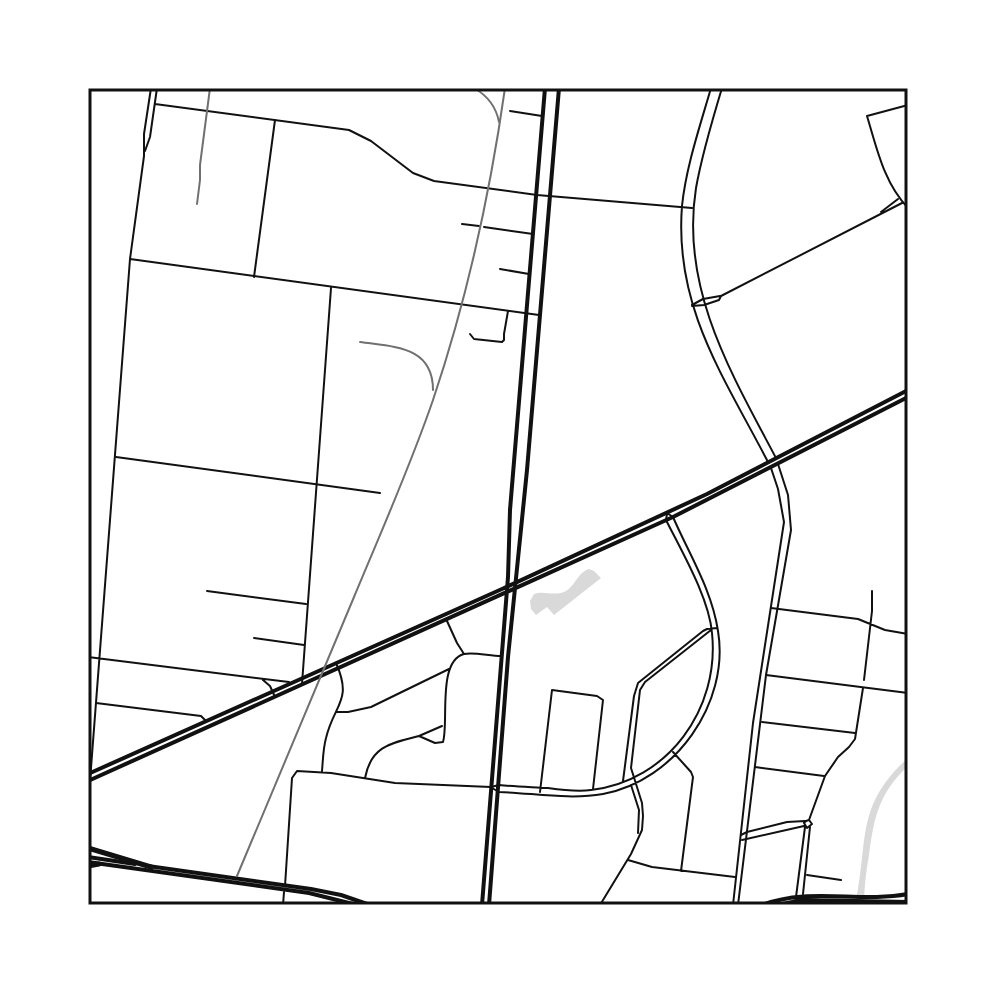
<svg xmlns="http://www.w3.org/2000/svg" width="996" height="993" viewBox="0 0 996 993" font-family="Overpass,sans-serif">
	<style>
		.water { fill: #d9d9d9 }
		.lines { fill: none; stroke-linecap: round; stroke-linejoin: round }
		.minor { stroke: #111; stroke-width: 2 }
		.tertiary { stroke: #111; stroke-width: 2 }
		.primary { stroke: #111; stroke-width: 4 }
		.motorway { stroke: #111; stroke-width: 5 }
		.rail { stroke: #707070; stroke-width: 2 }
		.neatline { fill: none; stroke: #111; stroke-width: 3 }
	</style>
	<rect width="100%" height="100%" fill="#fff"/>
	<!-- water -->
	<path class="water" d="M 589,569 L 594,571 L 601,578 L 554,615 L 547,607 L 536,615 L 531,609 L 530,601 L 534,594 C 544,590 555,597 566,591 C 576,585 577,573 589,569 Z
		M 908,758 L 908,766 C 879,793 874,817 869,855 C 866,872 864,888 864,905 L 855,905 C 869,843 854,806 908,758 Z"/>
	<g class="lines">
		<!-- minor -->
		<path class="minor" d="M 908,105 L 867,116 C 877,149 884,183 908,208
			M 510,111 L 542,116
			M 881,212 L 898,199
			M 462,224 L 479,226
			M 484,227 L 533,234
			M 500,269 L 529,274
			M 254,277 L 275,120
			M 692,305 L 703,299 L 720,296
			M 692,306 L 704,305 L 719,300 L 721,296 L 902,203
			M 470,334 L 474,339 L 502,342 L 504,340 L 504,334 L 508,311
			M 116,457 L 380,493
			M 207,591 L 306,604
			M 771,608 L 858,619 L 885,630 L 908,634
			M 447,621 L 457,643 L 464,654
			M 254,638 L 304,645
			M 766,675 L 908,693
			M 864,680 L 872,611 L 872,591
			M 96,703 L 201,716 L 205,720
			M 336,712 L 348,712 L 371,707 L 449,669
			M 762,722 L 855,733
			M 419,736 L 442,726
			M 673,752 L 691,772 L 693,777 L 681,871
			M 755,767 L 824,776
			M 322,771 C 323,760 323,749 326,738 C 334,704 353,701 336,663
			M 365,778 C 371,746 391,743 419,736 L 435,743 L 443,742 C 449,723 437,661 464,654 C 474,652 490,656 501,656
			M 623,781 L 634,696 L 638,683 L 703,631 L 707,629 L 717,628
			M 631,785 L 639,810 L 638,833
			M 492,788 L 499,792 C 533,793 569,800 603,794 C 675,781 730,703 718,631 C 712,590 689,554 673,517 L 667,513
			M 540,792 L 552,690 L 597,696 L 603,700 L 593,789
			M 809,820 L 825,776 L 838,757 L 849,747 L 855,739 L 863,688
			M 809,820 L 812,824 L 807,828 L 804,823 L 806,821 Z
			M 741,835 L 747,832 L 787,822 L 805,821
			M 742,840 L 804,826
			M 628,860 L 652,867 L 735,877
			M 807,875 L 841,880
			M 285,886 L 292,778 L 297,771 L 331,773 L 395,783 L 491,787 L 499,785 C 516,787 532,787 548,788 C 562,790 577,792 591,790 C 668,781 720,709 712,633 C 709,598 682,552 666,520 L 667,514
			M 803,894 L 810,827
			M 796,897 L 805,827
			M 283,905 L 284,892
			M 600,905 L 631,854 L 642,830 L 643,816 L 642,803 L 631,768 L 640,690 L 645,682 L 711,630"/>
		<!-- tertiary -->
		<path class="tertiary" d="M 711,88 C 700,126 686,167 682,206 C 674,307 724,377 768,462
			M 722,88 C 712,121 702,154 696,188 C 680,288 731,373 776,458
			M 155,104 L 349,130 L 371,141 L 413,173 L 434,181 L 537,195 L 692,208
			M 145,151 L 150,137 L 157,88
			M 130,259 L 539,315
			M 88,657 L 289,682
			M 263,680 L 270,686 L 275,697
			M 302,684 L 331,288
			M 88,807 L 130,259 L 144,156 L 144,134 L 151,88
			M 733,905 L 753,723 L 784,522 L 778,489 L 771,468
			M 738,905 L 766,675 L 791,530 L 788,495 L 778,464"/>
		<!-- primary -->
		<path class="primary" d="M 88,774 L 502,589 L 707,494 L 908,390
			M 88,781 L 673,517 L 908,397
			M 88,857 L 135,864
			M 88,862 L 309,893 L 357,905
			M 148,866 L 311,889 L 341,895 L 370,905
			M 482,905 L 508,577 L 510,510 L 545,88
			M 489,905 L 508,657 L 527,470 L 559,88
			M 762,905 C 809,887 859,903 908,894
			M 778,905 L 802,900 L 908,902"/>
		<!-- motorway -->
		<path class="motorway" d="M 88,848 L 151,867
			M 88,866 L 99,864"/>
		<!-- rail -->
		<path class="rail" d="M 474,88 C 488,96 496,106 499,122
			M 197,204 L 200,180 L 200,165 L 210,88
			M 360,342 C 394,347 433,346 433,390
			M 237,876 C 276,783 315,690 354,597 C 381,532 410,467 433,400 C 467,299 490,194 505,88"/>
	</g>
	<!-- border -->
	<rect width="996" height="993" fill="none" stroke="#ffffff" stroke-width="180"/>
	<rect x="90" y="90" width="816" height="813" class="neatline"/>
</svg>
